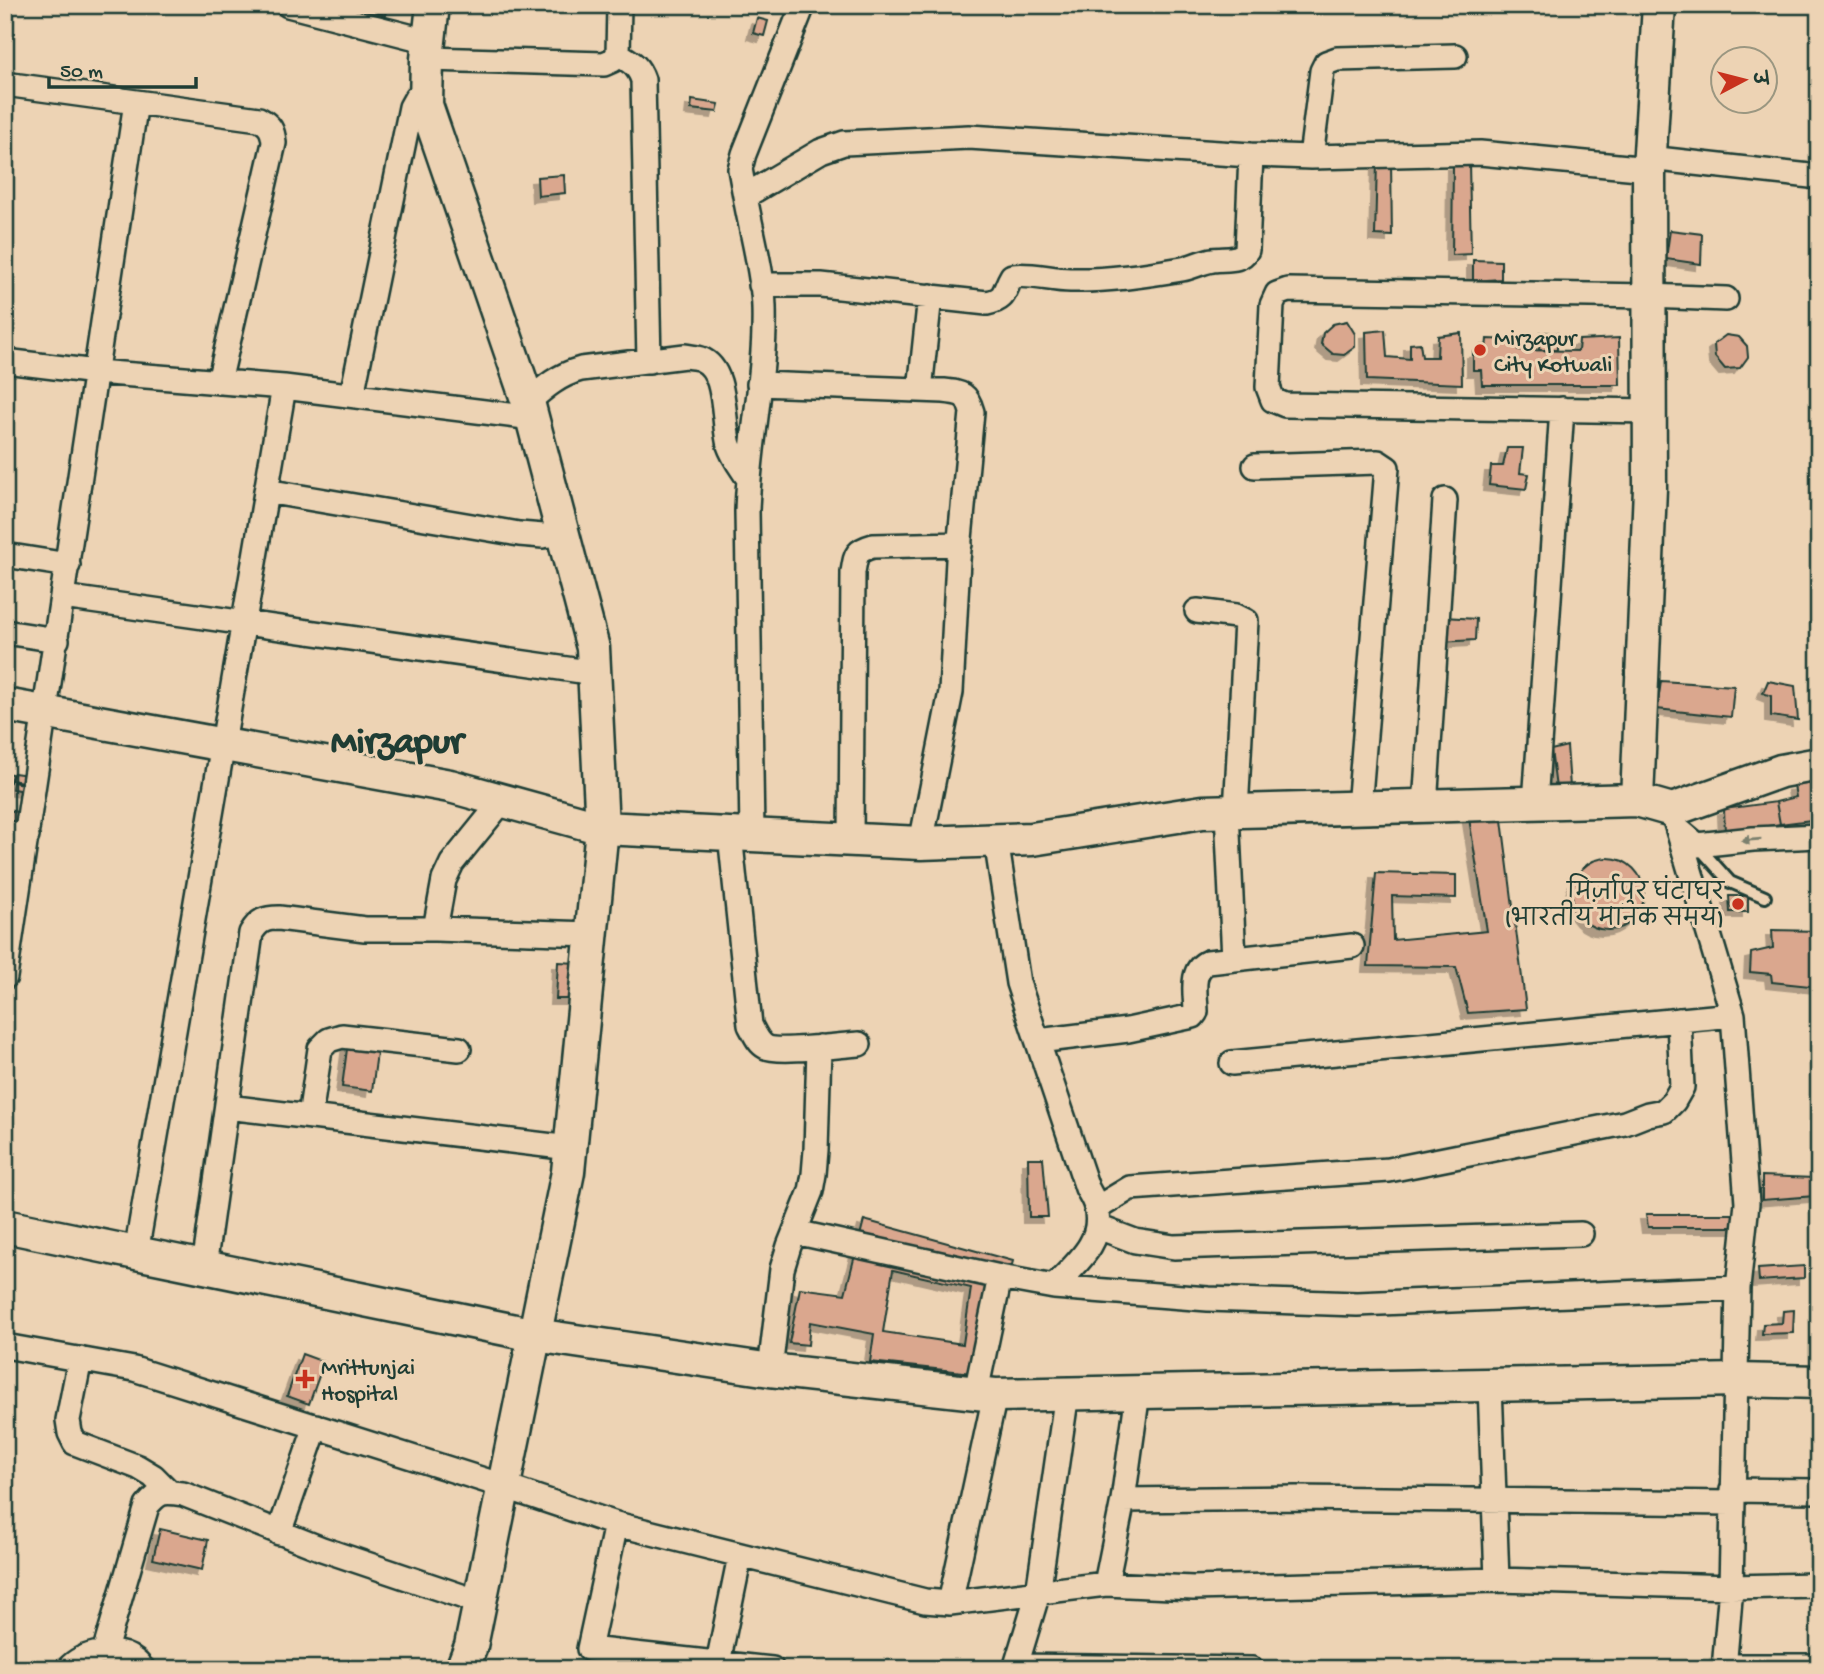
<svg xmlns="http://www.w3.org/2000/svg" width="1824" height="1674" viewBox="0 0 1824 1674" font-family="'Gochi Hand','Playpen Sans Deva',sans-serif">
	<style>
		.building { fill: #daa78e; stroke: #1f3d34; stroke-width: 2; fill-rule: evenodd; filter: url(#shadow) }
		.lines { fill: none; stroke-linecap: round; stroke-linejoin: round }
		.lane-casing { stroke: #1f3d34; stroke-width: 16 }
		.street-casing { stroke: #1f3d34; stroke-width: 28 }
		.secondary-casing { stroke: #1f3d34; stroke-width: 37 }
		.lane { stroke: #edd3b4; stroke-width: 10 }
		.street { stroke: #edd3b4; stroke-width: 23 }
		.secondary { stroke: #edd3b4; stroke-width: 32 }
		.oneway { fill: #7c806e }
		.poi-dot { fill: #c8321e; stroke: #edd3b4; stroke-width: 2.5 }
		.labels { text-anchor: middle; stroke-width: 6; stroke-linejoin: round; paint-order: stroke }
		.poi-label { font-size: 23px; fill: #1f3d34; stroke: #edd3b4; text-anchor: start }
		.town-label { font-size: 37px; font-weight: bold; fill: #1f3d34; stroke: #edd3b4 }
	</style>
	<defs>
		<filter id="shadow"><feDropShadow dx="-6" dy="6" stdDeviation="0" flood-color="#0004"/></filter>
	</defs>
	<rect width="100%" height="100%" fill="#edd3b4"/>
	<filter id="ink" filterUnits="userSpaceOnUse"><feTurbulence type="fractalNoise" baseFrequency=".0143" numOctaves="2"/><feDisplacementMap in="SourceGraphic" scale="14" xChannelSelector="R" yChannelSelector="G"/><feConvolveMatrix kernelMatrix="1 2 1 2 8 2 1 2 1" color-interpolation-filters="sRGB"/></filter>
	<g filter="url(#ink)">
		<!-- building -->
		<path class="building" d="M 375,5 L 388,6 L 385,15 L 373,11 Z
			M 757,18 L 768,21 L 764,36 L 753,33 Z
			M 692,100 L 719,104 L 717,112 L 691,109 Z
			M 1377,162 L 1391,162 L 1392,236 L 1375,235 Z
			M 1469,163 L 1471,254 L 1452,255 L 1453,164 Z
			M 564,175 L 565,193 L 538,196 L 537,177 Z
			M 1670,230 L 1702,234 L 1701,264 L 1666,259 Z
			M 1473,260 L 1501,261 L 1501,279 L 1473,281 Z
			M 1347,321 L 1355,334 L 1355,347 L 1344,355 L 1333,354 L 1321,344 L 1323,333 L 1333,324 Z
			M 1385,330 L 1387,357 L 1410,359 L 1410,344 L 1420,343 L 1422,357 L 1437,357 L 1438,336 L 1461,333 L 1462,384 L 1367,380 L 1366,332 Z
			M 1540,332 L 1557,333 L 1557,350 L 1539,350 Z
			M 1726,335 L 1739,337 L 1747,346 L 1748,357 L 1740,368 L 1725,369 L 1715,357 L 1714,344 Z
			M 1619,338 L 1620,385 L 1482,385 L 1481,370 L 1473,370 L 1473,352 L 1486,350 L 1487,339 L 1516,340 L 1518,350 L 1578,351 L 1579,340 Z
			M 1507,448 L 1523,448 L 1520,473 L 1529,474 L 1526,489 L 1489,485 L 1491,466 L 1503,466 Z
			M 1444,617 L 1476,619 L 1475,640 L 1441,642 Z
			M 1661,681 L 1734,686 L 1731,717 L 1657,709 Z
			M 1768,681 L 1795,686 L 1798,720 L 1771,716 L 1771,696 L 1763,693 Z
			M 5,730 L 14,732 L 11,750 L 5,750 Z
			M 1567,746 L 1570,787 L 1556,788 L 1551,750 Z
			M 5,750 L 11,750 L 9,762 L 5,762 Z
			M 5,773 L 12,774 L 10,782 L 5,781 Z
			M 14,773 L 29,775 L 28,783 L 12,780 Z
			M 13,782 L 27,785 L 27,791 L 12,789 Z
			M 1819,783 L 1819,819 L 1780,824 L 1776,802 L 1796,797 L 1794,785 Z
			M 1776,802 L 1780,824 L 1725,833 L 1724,809 Z
			M 8,810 L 22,813 L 18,827 L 5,824 Z
			M 1468,812 L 1501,812 L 1526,1009 L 1468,1013 L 1456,967 L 1368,966 L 1376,873 L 1456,875 L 1456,898 L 1392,896 L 1393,940 L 1487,931 Z
			M1572 894a36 36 0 1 1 72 0a36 36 0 1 1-72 0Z
			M 1729,896 L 1748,896 L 1748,912 L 1730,912 Z
			M 1772,930 L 1819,931 L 1819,987 L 1772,982 L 1771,974 L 1750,972 L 1751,953 L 1773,948 Z
			M 558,962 L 577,963 L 576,999 L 556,999 Z
			M 348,1041 L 378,1045 L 372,1091 L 342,1087 Z
			M 1028,1158 L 1043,1158 L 1048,1217 L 1029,1217 Z
			M 1762,1176 L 1814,1178 L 1815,1196 L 1762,1200 Z
			M 1646,1214 L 1741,1214 L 1741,1227 L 1648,1227 Z
			M 864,1220 L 1013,1261 L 982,1374 L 870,1362 L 874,1334 L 810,1322 L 808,1345 L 789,1343 L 800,1288 L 845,1294 ZM 893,1270 L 971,1288 L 963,1344 L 883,1332 Z
			M 1804,1266 L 1804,1278 L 1759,1281 L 1758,1269 Z
			M 1794,1310 L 1793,1333 L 1762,1334 L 1763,1324 L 1782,1323 L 1783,1311 Z
			M 302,1354 L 324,1362 L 309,1404 L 287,1396 Z
			M 160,1529 L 208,1540 L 202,1570 L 153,1559 Z"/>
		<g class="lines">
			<defs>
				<path id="lane" d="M 1697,845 L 1730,882 L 1765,897"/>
				<path id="street" d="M 288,5 L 428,41
					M 618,54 C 631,62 638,65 643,80 L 649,361
					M 427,59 L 604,64 L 613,60 L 618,54 L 619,5
					M 5,84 L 136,102 L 5,977
					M 136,102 L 259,119 C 270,125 273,130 274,143 L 219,382
					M 1311,157 L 1322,71 L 1326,63 L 1337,59 L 1455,56
					M 1649,158 L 1819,177
					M 745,196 L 740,169 L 744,154 L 803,5
					M 761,285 L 821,285 L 987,303 C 1007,299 1003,291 1012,276 C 1031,273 1051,280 1070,280 C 1107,281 1146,275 1182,269 C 1193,267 1203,261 1213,260 C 1225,258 1240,262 1247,250 L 1251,155
					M 5,361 L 96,372 L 284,387 L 533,418
					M 759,384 L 944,391 C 963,393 967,394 972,412 L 958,560 L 951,692 L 921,843
					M 920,390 L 930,296
					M 352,395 L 411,107 L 416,98 L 427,88
					M 528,402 C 545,387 559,375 581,369 L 685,356 C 690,357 697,357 701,359 C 728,370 722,420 729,445 C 733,457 741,467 748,478
					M 1650,411 L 1285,405 L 1273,400 L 1268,387 L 1272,305 L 1277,294 L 1288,290 L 1649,296 L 1726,299
					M 1255,466 L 1378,462 L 1387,468 L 1359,808
					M 266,491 L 519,534 L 543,536 L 563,533
					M 5,555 L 68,565
					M 63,597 L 595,673
					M 1197,611 L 1236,616 L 1246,621 L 1236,812
					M 5,632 L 57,640
					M 1535,803 L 1562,409
					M 1425,806 L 1445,500
					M 1672,810 L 1733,1015 L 1747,1203 L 1738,1288 L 1731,1587 L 1724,1669
					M 1227,812 L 1234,959
					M 1679,830 L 1697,845 L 1753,839 L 1819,836
					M 5,833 L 27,836
					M 730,834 L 750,1025 C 754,1032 758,1043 766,1047 C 778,1053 842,1045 859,1044
					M 752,834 L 747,511 C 749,443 766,375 764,307 C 763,272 751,231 745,196 L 821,151 L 844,143 L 969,137 L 1251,155 L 1311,157 L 1480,153 L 1649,169
					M 851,839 L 853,572 C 856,555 855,551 873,546 L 960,544
					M 996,840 L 1018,983 L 1087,1188 C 1090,1194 1095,1201 1096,1208 C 1105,1242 1074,1265 1054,1287
					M 435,929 L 444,880 L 452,863 L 503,800
					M 1038,1041 L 1128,1030 L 1193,1016 L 1196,1012 C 1196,995 1189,970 1208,962 L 1352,946
					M 1232,1063 L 1733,1015
					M 227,1107 L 570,1148
					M 310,1117 L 320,1049 L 329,1040 L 342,1036 L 459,1049
					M 1097,1208 L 1130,1188 L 1389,1170 L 1625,1123 L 1648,1114 L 1664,1111 L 1674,1101 L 1682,1087 L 1679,1020
					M 1098,1227 L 1135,1241 L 1174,1247 L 1581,1234
					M 795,1232 L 1000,1277 L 1054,1287 L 1208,1299 L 1357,1304 L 1738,1288
					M 136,1253 L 284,387
					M 204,1267 L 251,933 C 259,920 265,918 279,918 L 365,929 L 435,929 L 591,934
					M 5,1346 L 134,1369 L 503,1486 L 616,1524 L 925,1601 L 950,1603 L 1106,1584 L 1193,1588 L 1497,1580 L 1731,1587 L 1819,1585
					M 80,1359 L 68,1420 L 70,1433 L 75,1443 L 138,1467 L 153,1476 L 169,1492
					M 770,1370 L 782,1269 L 789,1246 L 811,1191 L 814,1174 L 816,1150 L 819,1047
					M 1490,1385 L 1497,1580
					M 976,1392 L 1000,1277
					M 1732,1490 L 1819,1491
					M 1123,1500 L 1296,1498 L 1731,1503
					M 616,1524 L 589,1649 L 772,1669
					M 279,1533 L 316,1426
					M 1106,1584 L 1123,1500 L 1138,1392
					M 950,1603 L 995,1395
					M 104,1653 L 147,1506 C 159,1491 164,1491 183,1494 L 322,1549 L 479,1602
					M 718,1663 L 740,1556
					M 1016,1666 L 1252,1669
					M 1724,1666 L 1819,1666
					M 68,1669 C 83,1652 117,1646 135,1661 C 138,1663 140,1666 143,1669
					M 1015,1669 L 1038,1593 L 1067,1393"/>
				<path id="secondary" d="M 433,5 L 427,59 L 426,105 L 528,402 L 593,648 L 602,828 L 568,1172 L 471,1646 L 462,1669
					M 5,705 L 450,786 L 602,828 L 921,843 L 1032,839 L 1203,812 L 1637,800 L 1672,810 L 1781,771 L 1819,764
					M 1637,800 L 1650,488 L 1649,169 L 1659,5
					M 5,1226 L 535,1335 L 770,1370 L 995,1395 L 1737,1380 L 1819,1382"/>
			</defs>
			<!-- lane casing -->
			<use href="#lane" class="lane-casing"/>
			<!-- street casing -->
			<use href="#street" class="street-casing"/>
			<!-- secondary casing -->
			<use href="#secondary" class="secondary-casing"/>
			<!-- lane -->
			<use href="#lane" class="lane"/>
			<!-- street -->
			<use href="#street" class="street"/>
			<!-- secondary -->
			<use href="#secondary" class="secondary"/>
		</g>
		<!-- one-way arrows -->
		<defs><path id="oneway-solid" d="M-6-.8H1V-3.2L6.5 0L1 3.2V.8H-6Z" transform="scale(1.75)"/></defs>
		<use class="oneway" href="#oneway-solid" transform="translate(1751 840) rotate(175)"/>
	</g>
	<!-- markers -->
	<g class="poi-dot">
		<circle cx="1480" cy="350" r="7"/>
		<circle cx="1738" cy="904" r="7"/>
		<path d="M301.5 1368.5h7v7h7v7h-7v7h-7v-7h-7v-7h7z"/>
	</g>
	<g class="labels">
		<!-- poi labels -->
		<g class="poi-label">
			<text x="1494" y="345">Mirzapur<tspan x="1494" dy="26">City Kotwali</tspan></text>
			<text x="1724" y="899" text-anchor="end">मिर्ज़ापुर घंटाघर<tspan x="1724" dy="26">(भारतीय मानक समय)</tspan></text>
			<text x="321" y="1374">Mrittunjai<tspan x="321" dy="26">Hospital</tspan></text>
		</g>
		<!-- town labels -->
		<g class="town-label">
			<text x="397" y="751">Mirzapur</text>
		</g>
	</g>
	<!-- margin -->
	<rect width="1824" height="1674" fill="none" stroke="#edd3b4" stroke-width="28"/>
	<rect x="14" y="14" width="1796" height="1646" fill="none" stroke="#1f3d34" stroke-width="2.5" filter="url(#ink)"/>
	<!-- north arrow -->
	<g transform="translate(1744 80) rotate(83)"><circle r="33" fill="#edd3b4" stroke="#9b9781" stroke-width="2"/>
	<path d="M0-5L12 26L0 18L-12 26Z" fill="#c8321e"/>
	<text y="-10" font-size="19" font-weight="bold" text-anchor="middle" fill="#1f3d34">उ</text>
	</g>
	<!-- scale -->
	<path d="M49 77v10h147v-10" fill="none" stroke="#1f3d34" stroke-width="3.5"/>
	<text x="60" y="77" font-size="21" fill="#1f3d34" stroke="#edd3b4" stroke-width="5" paint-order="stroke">50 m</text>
</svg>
